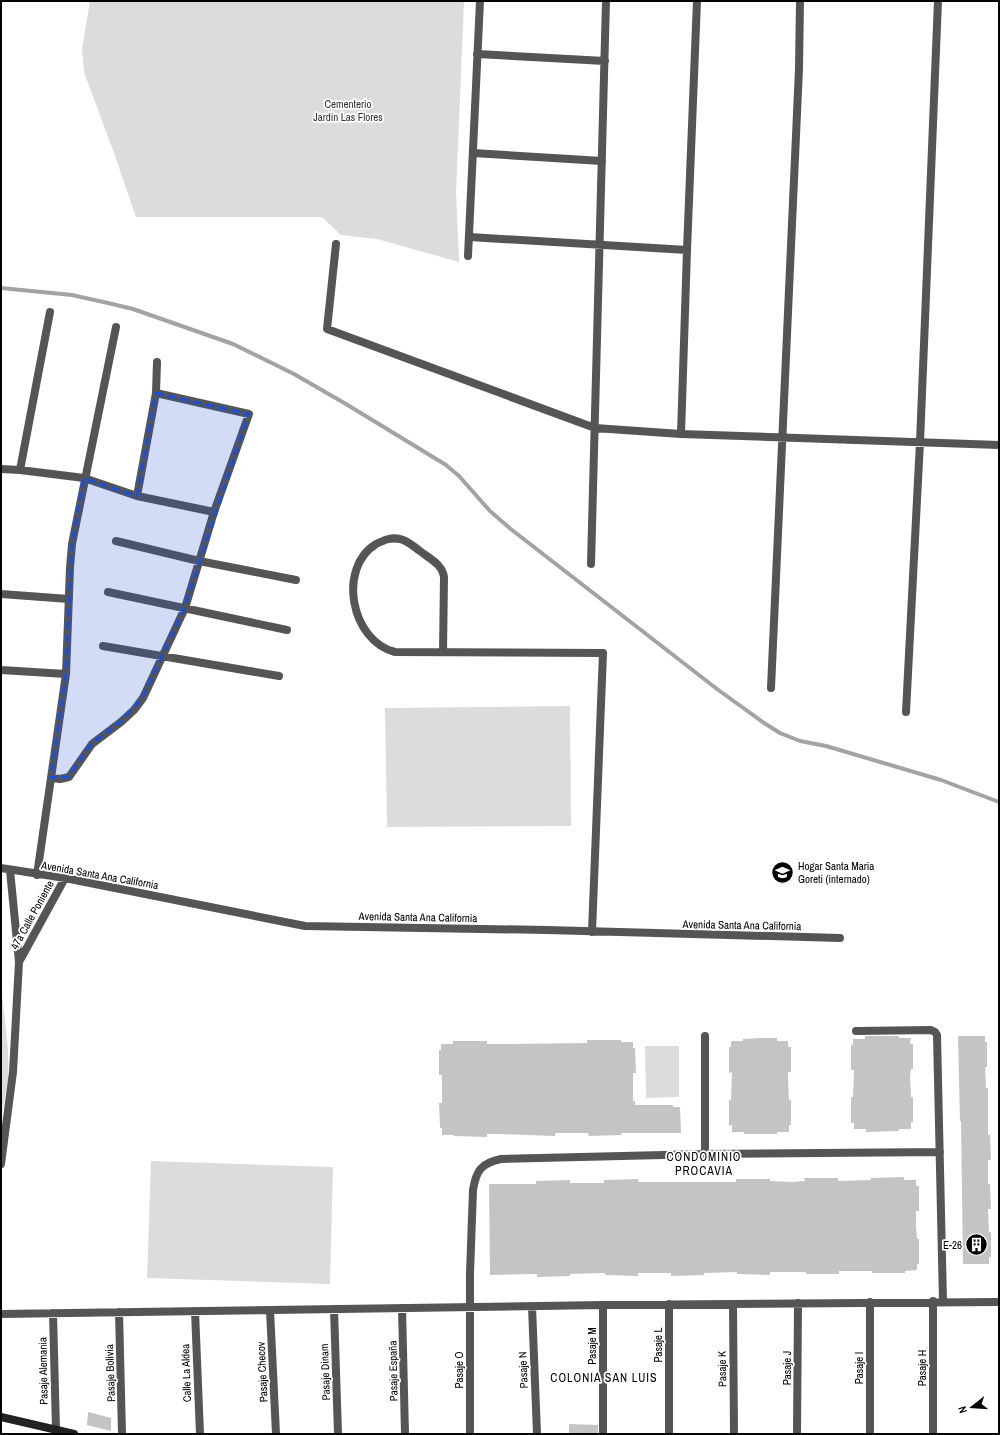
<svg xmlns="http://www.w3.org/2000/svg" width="1000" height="1435" viewBox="0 0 1000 1435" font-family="'Archivo Narrow',sans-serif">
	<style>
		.green { fill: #dcdcdc }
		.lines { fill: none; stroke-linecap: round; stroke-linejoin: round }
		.stream { stroke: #a3a3a3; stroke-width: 4 }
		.building { fill: #c4c4c4 }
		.street { stroke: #555; stroke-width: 8 }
		.secondary { stroke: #222; stroke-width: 8 }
		.marked { fill: #1d4ed8; fill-opacity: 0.2; stroke: #1d4ed8; stroke-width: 3; stroke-dasharray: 8 5; stroke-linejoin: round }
		.labels { text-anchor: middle; stroke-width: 3.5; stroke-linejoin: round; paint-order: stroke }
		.park-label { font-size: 11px; fill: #333; stroke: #fff }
		.poi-label { font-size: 11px; fill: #000; stroke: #fff; text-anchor: start }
		.street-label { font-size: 11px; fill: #000; stroke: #fff }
		.neighbourhood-label { font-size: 12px; letter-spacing: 1px; fill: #000; stroke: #fff }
	</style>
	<rect width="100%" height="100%" fill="#fff"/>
	<!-- green -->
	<path class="green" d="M 90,1 L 464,1 L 456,192 L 459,262 L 377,239 L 341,235 L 322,217 L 136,217 L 114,153 L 84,72 L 82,49 Z
		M 570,706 L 571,826 L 387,827 L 385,708 Z
		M 1,986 C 4,1016 10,1048 8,1079 C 6,1093 3,1106 1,1119 Z
		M 645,1046 L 679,1046 L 679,1097 L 646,1098 Z
		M 151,1161 L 333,1167 L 330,1284 L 147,1278 Z"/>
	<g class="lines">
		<!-- stream -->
		<path class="stream" d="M 1,288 L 72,295 L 108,303 L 133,309 L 233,344 L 294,374 L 346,404 L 446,465 L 459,476 L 490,511 L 512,530 L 717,689 L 764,723 L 780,733 L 800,741 L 826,746 L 941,780 L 999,802"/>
	</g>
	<!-- building -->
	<path class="building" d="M 865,1036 L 899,1036 L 899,1038 L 911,1038 L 910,1044 L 913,1044 L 913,1069 L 911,1069 L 910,1076 L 911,1097 L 913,1097 L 913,1122 L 911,1122 L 911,1129 L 899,1129 L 899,1131 L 866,1132 L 866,1129 L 854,1129 L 854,1123 L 851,1123 L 851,1097 L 853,1097 L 854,1070 L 851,1070 L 851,1045 L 853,1045 L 853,1039 L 865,1039 Z
		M 958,1036 L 985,1036 L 985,1042 L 987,1042 L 987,1067 L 985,1067 L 986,1088 L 988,1088 L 988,1135 L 990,1135 L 991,1160 L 988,1160 L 988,1184 L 990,1184 L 991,1209 L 988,1209 L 989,1232 L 991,1232 L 991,1257 L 989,1257 L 989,1264 L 963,1264 L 961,1121 L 960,1121 Z
		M 760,1038 L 777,1038 L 777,1041 L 788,1041 L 788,1047 L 791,1047 L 791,1072 L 788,1072 L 788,1079 L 789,1100 L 791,1100 L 791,1125 L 789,1125 L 789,1132 L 777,1132 L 777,1134 L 744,1134 L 744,1132 L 732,1132 L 732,1125 L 729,1126 L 729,1100 L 731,1100 L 732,1072 L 729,1073 L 729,1047 L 731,1047 L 731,1041 L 743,1041 L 743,1039 Z
		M 587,1040 L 621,1040 L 621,1042 L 633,1042 L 633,1048 L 635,1048 L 636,1073 L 633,1073 L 633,1101 L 635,1101 L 635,1105 L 673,1105 L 673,1107 L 680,1107 L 681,1133 L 621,1133 L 621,1135 L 589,1136 L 588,1133 L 555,1133 L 555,1136 L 499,1134 L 487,1134 L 487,1137 L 454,1136 L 454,1135 L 442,1135 L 442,1128 L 440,1128 L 439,1103 L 442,1103 L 442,1075 L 439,1075 L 439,1050 L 441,1050 L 441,1044 L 453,1044 L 453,1041 L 487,1041 L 487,1044 L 510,1044 L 587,1043 Z
		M 904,1177 L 904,1180 L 916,1180 L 916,1186 L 919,1186 L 919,1211 L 916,1211 L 916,1227 L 917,1239 L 919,1239 L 919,1264 L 917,1264 L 917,1270 L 905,1271 L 905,1273 L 872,1273 L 872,1271 L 839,1271 L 839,1274 L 806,1274 L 806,1272 L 770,1272 L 770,1275 L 737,1274 L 737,1272 L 704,1273 L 704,1275 L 671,1276 L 671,1273 L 638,1273 L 638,1276 L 605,1275 L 605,1273 L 570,1274 L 570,1276 L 537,1277 L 537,1274 L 490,1275 L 489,1184 L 536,1184 L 536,1181 L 570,1180 L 570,1183 L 604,1183 L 604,1180 L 638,1179 L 638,1182 L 736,1182 L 736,1179 L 770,1179 L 770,1181 L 793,1182 L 805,1181 L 804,1178 L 838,1178 L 838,1181 L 871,1180 L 871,1178 Z
		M 88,1412 L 111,1418 L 111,1431 L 87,1425 Z
		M 569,1424 L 598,1425 L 598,1434 L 569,1434 Z"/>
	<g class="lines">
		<!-- street -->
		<path class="street" d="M 477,54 L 605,61
			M 473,153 L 602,161
			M 469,237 L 687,250
			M 336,244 L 327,329 L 595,428 L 681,434 L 999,445
			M 468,256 L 480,1
			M 681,434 L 687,250 L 697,1
			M 1,469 L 20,470 L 84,478 L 137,496 L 214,512
			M 20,470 L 50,312
			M 137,496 L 156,393 L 157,362
			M 116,541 L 199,561 L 296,580
			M 591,564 L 606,1
			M 108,592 L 287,630
			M 1,594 L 69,599
			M 103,646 L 279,676
			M 443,652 L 444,577 C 442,564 430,559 420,551 C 414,547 407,540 400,539 C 391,537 384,540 376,544 C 337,568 351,641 395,652 L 603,653 L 592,932
			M 1,670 L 66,674
			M 771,688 L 799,69 L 800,1
			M 906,712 L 920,442 L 938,1
			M 51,778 L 60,779 L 69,777 L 92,744 L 121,722 L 134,710 L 143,698 L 185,608 L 214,512 L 249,414 L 156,393
			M 1,868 L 65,878 L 305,926 L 547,930 L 840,938
			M 37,875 L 66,674 L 70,568 L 72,544 L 116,327
			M 19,962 L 65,878
			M 856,1031 L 931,1030 L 935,1032 L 937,1035 L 943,1302
			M 705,1154 L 705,1036
			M 1,1164 L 13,1072 L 19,962 L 10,870
			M 870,1302 L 870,1434
			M 733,1304 L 734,1434
			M 603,1305 L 603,1434
			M 532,1306 L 537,1434
			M 402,1308 L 405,1434
			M 334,1309 L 338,1434
			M 270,1310 L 276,1434
			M 195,1311 L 200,1434
			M 119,1312 L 122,1434
			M 53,1313 L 56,1430
			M 1,1314 L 603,1305 L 999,1302
			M 470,1434 L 470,1273 L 473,1190 C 476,1171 481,1163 501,1159 L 705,1154 L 940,1152
			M 669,1434 L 669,1304
			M 797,1434 L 798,1303
			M 933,1434 L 933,1301"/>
		<!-- secondary -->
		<path class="secondary" d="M 1,1417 L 74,1434"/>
	</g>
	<!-- marked area -->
	<path class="marked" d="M 156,393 L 249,414 L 185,608 L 143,698 L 121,722 L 92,744 L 69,777 L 51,778 L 66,674 L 72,544 L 84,478 L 137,496 Z"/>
	<!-- icons -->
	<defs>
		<symbol id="school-disc" viewBox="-11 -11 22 22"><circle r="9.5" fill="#000" stroke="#fff"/><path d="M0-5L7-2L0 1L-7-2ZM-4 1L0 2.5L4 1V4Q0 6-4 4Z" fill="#fff"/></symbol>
		<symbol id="building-disc" viewBox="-11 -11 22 22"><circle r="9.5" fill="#000" stroke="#fff"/><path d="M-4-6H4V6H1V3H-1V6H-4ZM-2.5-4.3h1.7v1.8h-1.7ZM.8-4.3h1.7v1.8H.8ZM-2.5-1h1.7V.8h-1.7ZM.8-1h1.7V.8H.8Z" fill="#fff"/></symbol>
	</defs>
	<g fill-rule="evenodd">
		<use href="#school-disc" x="770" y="860" width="25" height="25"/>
		<use href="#building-disc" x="964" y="1232" width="25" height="25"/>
	</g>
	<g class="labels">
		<!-- park labels -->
		<g class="park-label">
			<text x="348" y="108">Cementerio<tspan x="348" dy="13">Jardín Las Flores</tspan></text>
		</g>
		<!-- poi labels -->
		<g class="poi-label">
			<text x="798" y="870">Hogar Santa Maria<tspan x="798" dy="13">Goreti (internado)</tspan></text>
			<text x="962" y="1249" text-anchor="end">E-26</text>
		</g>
		<!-- street labels -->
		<g class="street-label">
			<text transform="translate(100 875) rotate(10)" y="4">Avenida Santa Ana California</text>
			<text transform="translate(32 915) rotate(-61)" y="4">47a Calle Poniente</text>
			<text transform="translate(418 917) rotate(1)" y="4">Avenida Santa Ana California</text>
			<text transform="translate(742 925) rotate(1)" y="4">Avenida Santa Ana California</text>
			<text transform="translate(658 1345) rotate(-90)" y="4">Pasaje L</text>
			<text transform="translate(592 1346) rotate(-90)" y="4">Pasaje M</text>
			<text transform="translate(787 1368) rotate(-90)" y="4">Pasaje J</text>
			<text transform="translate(859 1368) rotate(-90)" y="4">Pasaje I</text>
			<text transform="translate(922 1368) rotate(-90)" y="4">Pasaje H</text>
			<text transform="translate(722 1369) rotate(-91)" y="4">Pasaje K</text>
			<text transform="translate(459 1370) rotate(-90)" y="4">Pasaje O</text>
			<text transform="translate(523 1370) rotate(-92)" y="4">Pasaje N</text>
			<text transform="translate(43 1371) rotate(-91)" y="4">Pasaje Alemania</text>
			<text transform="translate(393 1371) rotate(-91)" y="4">Pasaje España</text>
			<text transform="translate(262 1372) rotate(-93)" y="4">Pasaje Checov</text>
			<text transform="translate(325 1372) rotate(-92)" y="4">Pasaje Dinam</text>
			<text transform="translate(110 1373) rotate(-92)" y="4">Pasaje Bolivia</text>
			<text transform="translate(186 1373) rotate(-92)" y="4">Calle La Aldea</text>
		</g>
		<!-- neighbourhood labels -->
		<g class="neighbourhood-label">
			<text x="704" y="1161">CONDOMINIO<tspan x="704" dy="14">PROCAVIA</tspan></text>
			<text x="604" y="1382">COLONIA SAN LUIS</text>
		</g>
	</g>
	<!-- border -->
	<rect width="1000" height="1435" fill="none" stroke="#000000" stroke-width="4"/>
	<!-- north arrow -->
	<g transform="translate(972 1407) rotate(253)" stroke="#ffffff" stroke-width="3" paint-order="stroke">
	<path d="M0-3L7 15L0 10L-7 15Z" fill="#000000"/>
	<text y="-6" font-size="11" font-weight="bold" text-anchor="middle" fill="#000000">N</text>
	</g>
</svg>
